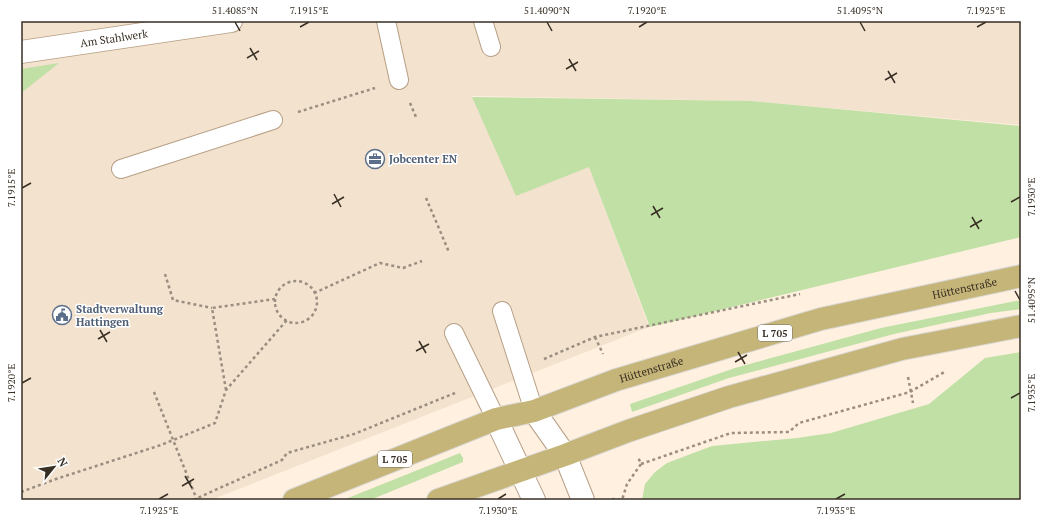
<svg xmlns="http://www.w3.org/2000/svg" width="1042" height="521" viewBox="0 0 1042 521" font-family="'PT Serif',serif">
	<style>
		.built { fill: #f3e2ce }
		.green { fill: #c1e0a6 }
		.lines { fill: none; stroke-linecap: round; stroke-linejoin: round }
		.lane-casing { stroke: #b69f85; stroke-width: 20 }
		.street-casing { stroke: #b69f85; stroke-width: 24 }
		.secondary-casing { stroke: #b69f85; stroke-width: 24 }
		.primary-casing { stroke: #dbdad8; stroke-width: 24 }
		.path { stroke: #9a8e80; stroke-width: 2.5; stroke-dasharray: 3 3; stroke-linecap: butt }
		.lane { stroke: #fff; stroke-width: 18 }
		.street { stroke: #fff; stroke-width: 22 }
		.secondary { stroke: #fff; stroke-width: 22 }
		.primary { stroke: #c6b578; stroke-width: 22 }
		.ticks { fill: none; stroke: #382f24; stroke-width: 1.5 }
		.labels { text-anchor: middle; stroke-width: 3; stroke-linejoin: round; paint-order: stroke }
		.shield { fill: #fff; stroke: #746d66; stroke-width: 1 }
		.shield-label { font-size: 10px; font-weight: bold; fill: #382f24 }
		.street-label { font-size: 11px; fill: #382f24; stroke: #fff }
		.service-label { font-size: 11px; font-weight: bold; fill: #4e5e75; stroke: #fff; text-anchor: start }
		.neatline { fill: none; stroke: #382f24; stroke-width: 1.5 }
		.ticks-label { font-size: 10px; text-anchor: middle; fill: #382f24 }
	</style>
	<rect width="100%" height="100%" fill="#fff0e0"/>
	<!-- built -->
	<path class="built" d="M 21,21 L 1021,21 L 1021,125 L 751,101 L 472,96 L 479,110 L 589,166 L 649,327 L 211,500 L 21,500 Z"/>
	<!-- green -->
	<path class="green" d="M 59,63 L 25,90 L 21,93 L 21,69 Z
		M 472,97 L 751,101 L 1021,126 L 1021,237 L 650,327 L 589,167 L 516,196 Z
		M 1021,300 L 1021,309 L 991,313 L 894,334 L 729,378 L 632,412 L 630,404 L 735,368 L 881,328 Z
		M 1021,352 L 1021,500 L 642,500 L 645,484 L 655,472 L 667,463 L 712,446 L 797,438 L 831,433 L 929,404 L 985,358 Z
		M 460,453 L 463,458 L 463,462 L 370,500 L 343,500 Z"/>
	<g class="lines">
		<defs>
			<path id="lane" d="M 386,21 L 399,80
				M 483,21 L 491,47
				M 121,169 L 273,120
				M 502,311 L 534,411
				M 454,333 L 496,419"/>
			<g id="street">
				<path id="s1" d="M 21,52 L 231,21"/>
			</g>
			<path id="secondary" d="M 534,411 L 565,455 L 583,500
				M 496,419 L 534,500"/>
			<g id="primary">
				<path id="s2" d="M 294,500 L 496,419 L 534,411 L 616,380 L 821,319 L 1021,276"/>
				<path d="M 438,500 L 565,455 L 628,431 L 729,397 L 902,349 L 1021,326"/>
			</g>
		</defs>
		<!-- lane casing -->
		<use href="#lane" class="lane-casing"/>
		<!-- street casing -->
		<use href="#street" class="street-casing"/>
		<!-- secondary casing -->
		<use href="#secondary" class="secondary-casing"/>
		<!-- primary casing -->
		<use href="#primary" class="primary-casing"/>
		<!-- path -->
		<path class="path" d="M 410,103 L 416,117
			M 298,112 L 375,88
			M 426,198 L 449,252
			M 165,274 L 173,300 L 212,308
			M275 302a21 21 0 1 1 42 0a21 21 0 1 1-42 0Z
			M 314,293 L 380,263 L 403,268 L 422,261
			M 595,337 L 603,354
			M 544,359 L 595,337 L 800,294
			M 908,377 L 913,403
			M 226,390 L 212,308 L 275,299
			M 154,392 L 197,500
			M 641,464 L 731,433 L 789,432 L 799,423 L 910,392 L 946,371
			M 21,492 L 56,479 L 161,445 L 215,423 L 226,390 L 287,320
			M 612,499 L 622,500 L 627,484 L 641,464 L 638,457
			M 193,500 L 282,460 L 287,453 L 354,434 L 455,393"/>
		<!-- lane -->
		<use href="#lane" class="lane"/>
		<!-- street -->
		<use href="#street" class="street"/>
		<!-- secondary -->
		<use href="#secondary" class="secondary"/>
		<!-- primary -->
		<use href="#primary" class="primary"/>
	</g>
	<!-- ticks -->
	<path class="ticks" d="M 235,22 L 240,31M 547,22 L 552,31M 860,22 L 865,31M 300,27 L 309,22M 639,27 L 647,22M 977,27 L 986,22M 250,48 L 257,60M 247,58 L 259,51M 569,59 L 576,71M 566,69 L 578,62M 888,71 L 895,83M 885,80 L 897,73M 22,188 L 31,183M 334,194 L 341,207M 1011,202 L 1020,197M 332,204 L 344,197M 653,206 L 660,218M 651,215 L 663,208M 972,217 L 979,229M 970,227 L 982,220M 1015,291 L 1020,300M 100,330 L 107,342M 98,339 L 110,332M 419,341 L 426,353M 416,351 L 429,344M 738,352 L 745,364M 735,362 L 747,355M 22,383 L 31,378M 1011,398 L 1020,393M 185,476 L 192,488M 182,486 L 194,479M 159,499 L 168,494M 498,499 L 506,494M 836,499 L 845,494"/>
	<!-- icons -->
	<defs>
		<symbol id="office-ring" viewBox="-11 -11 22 22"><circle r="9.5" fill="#fff" stroke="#5c6f8a" stroke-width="1.5"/><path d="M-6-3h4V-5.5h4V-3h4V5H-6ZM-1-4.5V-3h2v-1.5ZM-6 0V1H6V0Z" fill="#5c6f8a"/></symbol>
		<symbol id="civic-ring" viewBox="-11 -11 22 22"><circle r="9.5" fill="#fff" stroke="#5c6f8a" stroke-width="1.5"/><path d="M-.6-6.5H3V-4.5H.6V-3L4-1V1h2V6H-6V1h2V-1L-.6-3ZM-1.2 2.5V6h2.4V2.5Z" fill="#5c6f8a"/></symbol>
	</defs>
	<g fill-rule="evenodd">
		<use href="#office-ring" x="364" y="148" width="22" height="22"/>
		<use href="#civic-ring" x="51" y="304" width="22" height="22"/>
	</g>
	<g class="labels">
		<!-- shield labels -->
		<g class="shield">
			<rect x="758" y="325" width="34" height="16" rx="3"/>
			<rect x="378" y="451" width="34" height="16" rx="3"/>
		</g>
		<g class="shield-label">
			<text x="775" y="337">L 705</text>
			<text x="395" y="463">L 705</text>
		</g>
		<!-- street labels -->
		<g class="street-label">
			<text dy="4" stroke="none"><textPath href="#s1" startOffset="94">Am Stahlwerk</textPath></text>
			<text dy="4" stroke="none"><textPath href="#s2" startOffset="705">Hüttenstraße</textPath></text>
			<text dy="4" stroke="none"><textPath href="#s2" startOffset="381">Hüttenstraße</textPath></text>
		</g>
		<!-- service labels -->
		<g class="service-label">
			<text x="389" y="163">Jobcenter EN</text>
			<text x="76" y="313">Stadtverwaltung<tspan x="76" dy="13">Hattingen</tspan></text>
		</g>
	</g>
	<!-- border -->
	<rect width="1042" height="521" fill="none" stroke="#ffffff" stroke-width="44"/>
	<!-- north arrow -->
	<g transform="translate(54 467) rotate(60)" stroke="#ffffff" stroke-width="3" paint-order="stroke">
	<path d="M0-3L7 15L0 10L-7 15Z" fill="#382f24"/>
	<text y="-6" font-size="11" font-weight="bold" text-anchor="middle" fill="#382f24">N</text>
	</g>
	<rect x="22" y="22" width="998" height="477" class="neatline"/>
	<g class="ticks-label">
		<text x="235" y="14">51.4085°N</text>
		<text x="309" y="14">7.1915°E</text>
		<text x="547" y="14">51.4090°N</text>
		<text x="647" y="14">7.1920°E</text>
		<text x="860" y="14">51.4095°N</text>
		<text x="986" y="14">7.1925°E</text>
		<text transform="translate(11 188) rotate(-90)" y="4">7.1915°E</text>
		<text transform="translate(1031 197) rotate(-90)" y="4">7.1930°E</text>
		<text transform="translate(1031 300) rotate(-90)" y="4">51.4095°N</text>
		<text transform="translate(11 383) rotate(-90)" y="4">7.1920°E</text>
		<text transform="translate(1031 393) rotate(-90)" y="4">7.1935°E</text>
		<text x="159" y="514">7.1925°E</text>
		<text x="498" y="514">7.1930°E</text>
		<text x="836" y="514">7.1935°E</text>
	</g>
</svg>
